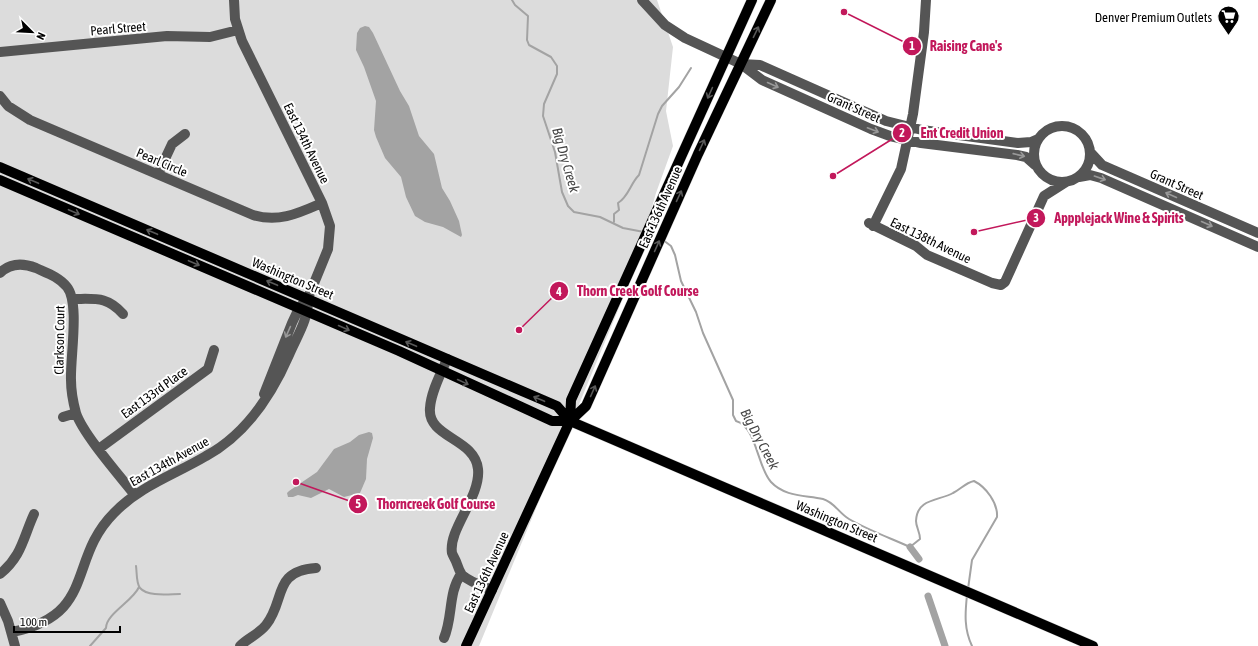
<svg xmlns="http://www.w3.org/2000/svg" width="1258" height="646" viewBox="0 0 1258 646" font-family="'Asap Condensed',sans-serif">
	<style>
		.green { fill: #dcdcdc }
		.water { fill: #a3a3a3 }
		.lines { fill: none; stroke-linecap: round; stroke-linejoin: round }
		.stream { stroke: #a3a3a3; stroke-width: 2 }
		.canal { stroke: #a3a3a3; stroke-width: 7 }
		.major-casing { stroke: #dbdbdb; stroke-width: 11 }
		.minor { stroke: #555; stroke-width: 10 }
		.major { stroke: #000; stroke-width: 10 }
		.oneway { stroke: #595959 }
		.oneway2 { stroke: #999 }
		.labels { text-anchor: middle; stroke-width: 4; stroke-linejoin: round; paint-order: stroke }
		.poi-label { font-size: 13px; fill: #000; stroke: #fff; text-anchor: end }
		.street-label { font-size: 13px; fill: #000; stroke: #fff }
		.water-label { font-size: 14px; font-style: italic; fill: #444; stroke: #fff }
		.leader { fill: none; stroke: #c2185b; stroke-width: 1.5 }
		.callout-dot { fill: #c2185b; stroke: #fff; stroke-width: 1.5 }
		.mark-label { font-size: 12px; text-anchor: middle; font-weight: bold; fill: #fff }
		.callout-label { font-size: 14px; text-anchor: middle; font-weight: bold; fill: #c2185b; stroke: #fff; stroke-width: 4; stroke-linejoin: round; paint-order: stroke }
	</style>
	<rect width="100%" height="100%" fill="#fff"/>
	<!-- green -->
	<path class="green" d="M 0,0 L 657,0 L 673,47 L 666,111 L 673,146 L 656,193 L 633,274 L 479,646 L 0,646 Z"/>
	<!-- water -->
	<path class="water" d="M 365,26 L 369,27 L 373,33 L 400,91 L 409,106 L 419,136 L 434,154 L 442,188 L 450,201 L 459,221 L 462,235 L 461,237 L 443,227 L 425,222 L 415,216 L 406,197 L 401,177 L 385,158 L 376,137 L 374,130 L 376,101 L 364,67 L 356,50 L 357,33 L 360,28 Z
		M 369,432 L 372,433 L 373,438 L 367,459 L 366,479 L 360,493 L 344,497 L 329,489 L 311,498 L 298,495 L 293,497 L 288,497 L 287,493 L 289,491 L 317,472 L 334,449 L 350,442 L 359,435 Z"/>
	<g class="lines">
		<!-- stream -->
		<path class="stream" d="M 512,0 L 515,5 L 528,16 L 527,40 L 529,45 L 551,57 L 557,66 L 557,74 L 544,104 L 543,116 L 555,152 L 562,192 L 568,206 L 574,212 L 600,217 L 623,228 L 644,232
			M 614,222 L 614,214 L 619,210 L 618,203 C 629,196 630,184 639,175 L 658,114 L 662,106 L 679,87 L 691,68
			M 663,240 L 671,246 L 675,255 L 681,281 L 696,312 L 703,333 L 733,400 L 733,415 L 736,421 C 757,427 757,467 771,482 C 785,497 805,495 823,499 C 834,502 839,513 849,519 C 868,530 890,538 910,547 L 920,539 C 920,532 916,527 916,521 C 917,498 939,501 953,493 C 961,489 965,483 974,481 C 986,487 998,503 997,517 L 972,560 L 968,589
			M 136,566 C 137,572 136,583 140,588 C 148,597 169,594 180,594
			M 967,595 C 965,614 964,629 972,646
			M 90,646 L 106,628 C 106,614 133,601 139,587"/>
		<!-- canal -->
		<path class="canal" d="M 910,547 L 919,559
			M 928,596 L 945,646"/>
		<defs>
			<path id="major" d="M 0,167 L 557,406 L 570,421
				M 0,180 L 399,351 L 552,421 L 570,421 L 1093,646
				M 570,421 L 571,400 L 752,0
				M 466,646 L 570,421 L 586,406 L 698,154 L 771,0"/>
		</defs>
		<!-- major casing -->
		<use href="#major" class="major-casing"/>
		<!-- minor -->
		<path class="minor" d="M 234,0 L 235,19 L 242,41 L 322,203 L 330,226 L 328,249 L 308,298 L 299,308 L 292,323 L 264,394
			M 642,0 L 665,25 L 685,38 L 741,64 L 762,80 L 871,129 L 890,136 L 921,143 L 1017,155 L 1026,157 L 1035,165
			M 0,52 L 167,36 L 210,37 L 238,30
			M 741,64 L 760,65 L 886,121 L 922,130 L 1018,143 L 1031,142 L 1038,139
			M 0,96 L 8,106 L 30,120 L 253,215 C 279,223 299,213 322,203
			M1034 154a28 28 0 1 1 56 0a28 28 0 1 1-56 0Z
			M 1090,152 L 1102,165 L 1258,233
			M 158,174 L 172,144 L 185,134
			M 1079,177 L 1090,175 L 1101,178 L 1258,247
			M 869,223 L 916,246 L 927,255 L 992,283 L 1001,285 L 1005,282 L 1044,196 L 1066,182
			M 873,226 L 901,169 L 913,114 L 924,32 L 926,0
			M 0,273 C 10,263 23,263 36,268 C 47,273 59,277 67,287 C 80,303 70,358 71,380 C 71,390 73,402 76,413 C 83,434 119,475 134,494
			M 72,299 C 96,299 107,296 123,314
			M 447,359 C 441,374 431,391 430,408 C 427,438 475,438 478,469 C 481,497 448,529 452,553 C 453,556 456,560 457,564 C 458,567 460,572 462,575 C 470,582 482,586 492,590
			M 63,417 L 76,413
			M 100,448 L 208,369 L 214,350
			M 0,574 C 22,556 23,538 34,514
			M 0,603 L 8,621 L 15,646
			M 12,632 C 97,615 67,560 114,513 C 140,486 174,475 206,456 C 245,435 272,394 289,355 C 297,336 309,319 308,298
			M 444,638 C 453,617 448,593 461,574
			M 240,646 C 248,638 259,634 266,625 C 286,600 272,571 316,568"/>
		<!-- major -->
		<use href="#major" class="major"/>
	</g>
	<!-- one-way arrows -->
	<defs><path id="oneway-shaft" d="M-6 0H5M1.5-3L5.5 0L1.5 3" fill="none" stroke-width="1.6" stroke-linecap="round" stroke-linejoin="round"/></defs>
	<g class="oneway">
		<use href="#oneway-shaft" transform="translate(756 32) rotate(-64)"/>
		<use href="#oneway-shaft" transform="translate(710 93) rotate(114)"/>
		<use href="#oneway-shaft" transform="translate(702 145) rotate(-65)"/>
		<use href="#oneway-shaft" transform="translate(33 181) rotate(-157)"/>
		<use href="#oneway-shaft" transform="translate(679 196) rotate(-65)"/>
		<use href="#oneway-shaft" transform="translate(74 212) rotate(23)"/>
		<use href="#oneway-shaft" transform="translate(152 232) rotate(-157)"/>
		<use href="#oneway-shaft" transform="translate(657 246) rotate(-66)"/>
		<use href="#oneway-shaft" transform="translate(194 263) rotate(23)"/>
		<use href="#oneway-shaft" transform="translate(272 283) rotate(-157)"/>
		<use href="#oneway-shaft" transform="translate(344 328) rotate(24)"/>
		<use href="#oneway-shaft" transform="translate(411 344) rotate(-157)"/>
		<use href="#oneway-shaft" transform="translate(463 382) rotate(25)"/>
		<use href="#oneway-shaft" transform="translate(593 391) rotate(-66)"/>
		<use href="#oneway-shaft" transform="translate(539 399) rotate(-157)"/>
	</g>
	<g class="oneway2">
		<use href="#oneway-shaft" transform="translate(773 85) rotate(24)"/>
		<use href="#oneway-shaft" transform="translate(873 130) rotate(21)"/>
		<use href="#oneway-shaft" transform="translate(1019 155) rotate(13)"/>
		<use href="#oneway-shaft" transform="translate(1100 178) rotate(19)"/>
		<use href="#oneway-shaft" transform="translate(1171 195) rotate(-156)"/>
		<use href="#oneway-shaft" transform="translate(1207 224) rotate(24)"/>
		<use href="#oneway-shaft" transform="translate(288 332) rotate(114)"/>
	</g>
	<!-- icons -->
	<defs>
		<symbol id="supermarket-pin" viewBox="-11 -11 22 30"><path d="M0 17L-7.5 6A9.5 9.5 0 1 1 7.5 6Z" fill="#000" stroke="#fff"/><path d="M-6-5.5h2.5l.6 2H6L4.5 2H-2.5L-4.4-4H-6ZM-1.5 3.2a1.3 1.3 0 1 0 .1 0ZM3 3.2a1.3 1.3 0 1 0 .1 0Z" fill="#fff"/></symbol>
	</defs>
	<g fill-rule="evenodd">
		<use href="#supermarket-pin" x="1216" y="4" width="25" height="34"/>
	</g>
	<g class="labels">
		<!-- poi labels -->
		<g class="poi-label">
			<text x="1212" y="22">Denver Premium Outlets</text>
		</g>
		<!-- street labels -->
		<g class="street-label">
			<text transform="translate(118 28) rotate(-5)" y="5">Pearl Street</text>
			<text transform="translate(854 107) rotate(24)" y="5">Grant Street</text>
			<text transform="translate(307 143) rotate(64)" y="5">East 134th Avenue</text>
			<text transform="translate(162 162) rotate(23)" y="5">Pearl Circle</text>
			<text transform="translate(1177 184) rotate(24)" y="5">Grant Street</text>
			<text transform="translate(660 207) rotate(-66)" y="5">East 136th Avenue</text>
			<text transform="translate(931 240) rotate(26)" y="5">East 138th Avenue</text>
			<text transform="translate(293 278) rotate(23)" y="5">Washington Street</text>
			<text transform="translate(59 340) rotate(-89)" y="5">Clarkson Court</text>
			<text transform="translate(154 392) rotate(-36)" y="5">East 133rd Place</text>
			<text transform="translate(169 461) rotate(-29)" y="5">East 134th Avenue</text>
			<text transform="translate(837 521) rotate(23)" y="5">Washington Street</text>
			<text transform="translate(486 572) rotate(-65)" y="5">East 136th Avenue</text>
		</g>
		<!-- water labels -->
		<g class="water-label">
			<text transform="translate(566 160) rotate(74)" y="5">Big Dry Creek</text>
			<text transform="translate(760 439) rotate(62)" y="5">Big Dry Creek</text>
		</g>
	</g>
	<!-- callouts -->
	<path class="leader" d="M844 12L912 46M833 176L902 133M974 232L1036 218M519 330L559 291M296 482L358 504"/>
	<g class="callout-dot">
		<circle cx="844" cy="12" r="4"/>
		<circle cx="833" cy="176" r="4"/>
		<circle cx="974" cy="232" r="4"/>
		<circle cx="519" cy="330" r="4"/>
		<circle cx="296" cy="482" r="4"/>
		<circle cx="912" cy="46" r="10"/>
		<circle cx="902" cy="133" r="10"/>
		<circle cx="1036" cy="218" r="10"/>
		<circle cx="559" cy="291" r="10"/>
		<circle cx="358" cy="504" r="10"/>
	</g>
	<g class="mark-label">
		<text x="912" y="50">1</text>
		<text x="902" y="137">2</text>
		<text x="1036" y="222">3</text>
		<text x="559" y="296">4</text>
		<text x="358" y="508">5</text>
	</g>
	<g class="callout-label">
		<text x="966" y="51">Raising Cane's</text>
		<text x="962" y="138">Ent Credit Union</text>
		<text x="1119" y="223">Appplejack Wine &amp; Spirits</text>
		<text x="638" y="296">Thorn Creek Golf Course</text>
		<text x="436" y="509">Thorncreek Golf Course</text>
	</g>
	<!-- north arrow -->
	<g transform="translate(32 32) rotate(114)" stroke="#ffffff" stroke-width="3" paint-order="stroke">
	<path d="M0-3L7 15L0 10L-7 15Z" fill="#000000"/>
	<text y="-6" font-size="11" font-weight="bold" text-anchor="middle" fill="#000000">N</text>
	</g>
	<!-- scale -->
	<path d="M14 626v6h106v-6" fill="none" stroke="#000000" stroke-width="2"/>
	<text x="20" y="626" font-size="12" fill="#000000" stroke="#ffffff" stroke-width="3" paint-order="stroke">100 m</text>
</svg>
